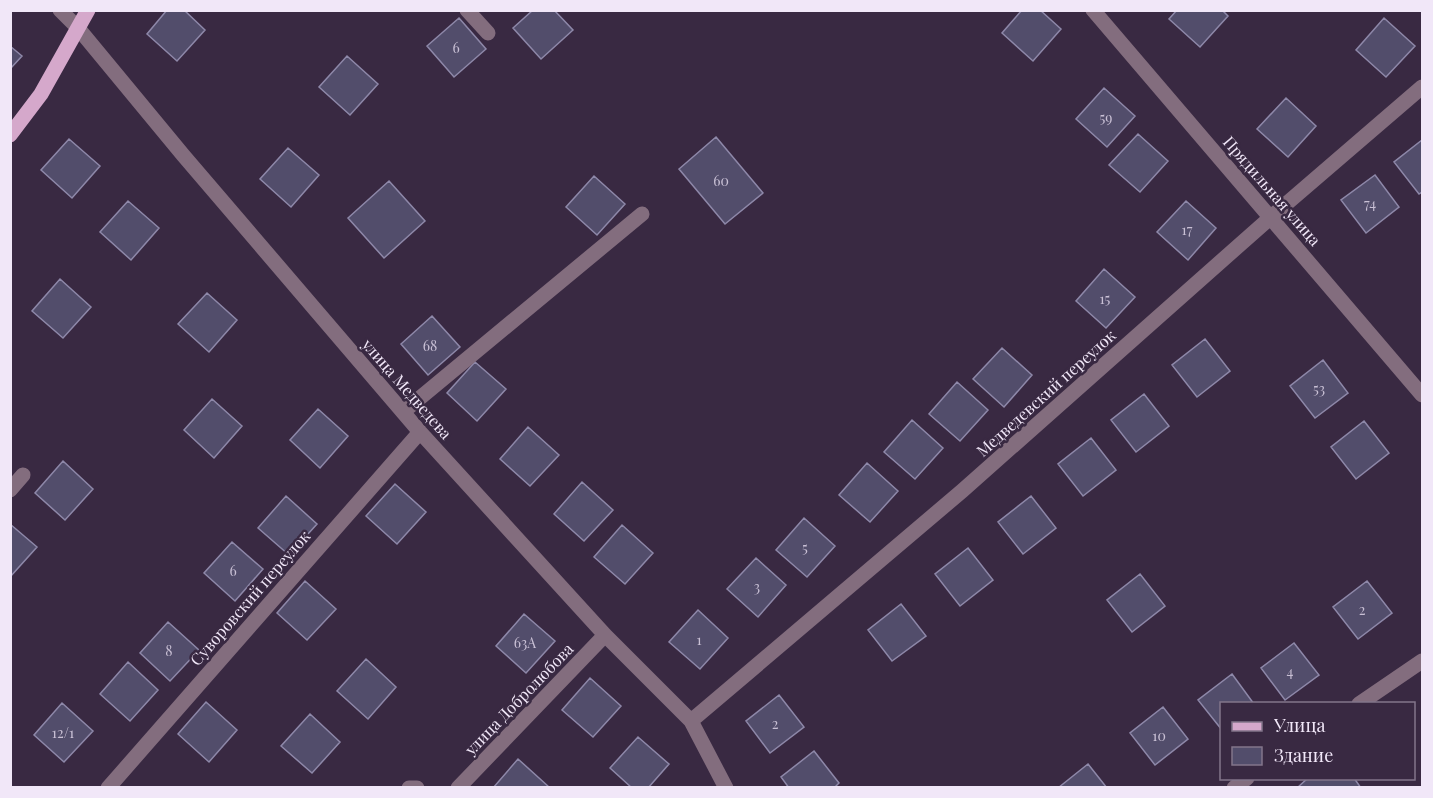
<svg xmlns="http://www.w3.org/2000/svg" width="1433" height="798" viewBox="0 0 1433 798" font-family="'Playfair Display',serif">
	<style>
		.building { fill: #524d6b; stroke: #8e88a9; stroke-width: 1.5 }
		.lines { fill: none; stroke-linecap: round; stroke-linejoin: round }
		.minor { stroke: #836d7e; stroke-width: 15 }
		.major { stroke: #d5a8cb; stroke-width: 15 }
		.labels { text-anchor: middle; stroke-width: 5; stroke-linejoin: round; paint-order: stroke }
		.number-label { font-size: 14px; fill: #c9c0d5 }
		.street-label { font-size: 16px; fill: #f1e7f8; stroke: #392942 }
	</style>
	<rect width="100%" height="100%" fill="#392942"/>
	<!-- building -->
	<path class="building" d="M 167,10 L 184,10 L 205,30 L 177,61 L 147,34 Z
		M 533,10 L 554,10 L 573,30 L 541,59 L 513,28 Z
		M 1022,10 L 1040,10 L 1061,29 L 1033,61 L 1002,33 Z
		M 1177,10 L 1222,10 L 1228,16 L 1200,47 L 1169,19 Z
		M 459,18 L 486,49 L 454,77 L 427,46 Z
		M 1384,18 L 1415,46 L 1386,77 L 1356,50 Z
		M 10,46 L 22,56 L 10,69 Z
		M 347,56 L 378,84 L 350,115 L 319,87 Z
		M 1104,88 L 1135,116 L 1107,147 L 1076,119 Z
		M 1286,98 L 1316,126 L 1288,157 L 1257,129 Z
		M 1138,134 L 1168,161 L 1140,192 L 1109,165 Z
		M 716,137 L 763,193 L 725,224 L 679,169 Z
		M 69,139 L 100,166 L 72,198 L 41,170 Z
		M 1422,140 L 1422,192 L 1419,194 L 1394,162 Z
		M 288,148 L 319,175 L 291,207 L 260,179 Z
		M 1375,175 L 1399,207 L 1366,233 L 1341,200 Z
		M 594,176 L 625,204 L 597,235 L 566,207 Z
		M 389,181 L 425,221 L 384,258 L 348,218 Z
		M 128,201 L 159,228 L 131,260 L 100,232 Z
		M 1186,201 L 1216,228 L 1188,260 L 1157,232 Z
		M 1104,269 L 1135,297 L 1106,328 L 1076,301 Z
		M 60,279 L 91,307 L 63,338 L 32,311 Z
		M 207,293 L 237,320 L 209,352 L 178,324 Z
		M 432,316 L 460,347 L 428,375 L 401,344 Z
		M 1205,339 L 1230,371 L 1197,397 L 1172,365 Z
		M 1002,348 L 1032,375 L 1004,407 L 973,379 Z
		M 1323,360 L 1348,393 L 1315,418 L 1290,386 Z
		M 475,362 L 506,389 L 477,421 L 447,393 Z
		M 957,382 L 988,410 L 960,441 L 929,414 Z
		M 1144,394 L 1169,426 L 1136,452 L 1111,420 Z
		M 212,399 L 242,426 L 214,458 L 184,430 Z
		M 318,409 L 348,436 L 320,468 L 290,440 Z
		M 912,420 L 943,448 L 915,479 L 884,452 Z
		M 1364,421 L 1389,453 L 1356,479 L 1331,447 Z
		M 528,427 L 559,455 L 530,486 L 500,459 Z
		M 1091,438 L 1116,470 L 1083,496 L 1058,464 Z
		M 63,461 L 93,489 L 65,520 L 35,493 Z
		M 867,463 L 898,491 L 870,522 L 839,495 Z
		M 582,482 L 613,510 L 584,541 L 554,514 Z
		M 395,484 L 426,512 L 397,544 L 366,516 Z
		M 286,496 L 317,524 L 289,555 L 258,528 Z
		M 1031,496 L 1056,528 L 1023,554 L 998,522 Z
		M 804,518 L 835,546 L 807,577 L 776,550 Z
		M 10,524 L 37,547 L 10,577 Z
		M 622,525 L 653,553 L 625,584 L 594,557 Z
		M 232,542 L 263,569 L 235,601 L 204,573 Z
		M 968,548 L 993,580 L 960,606 L 935,574 Z
		M 756,558 L 786,585 L 758,617 L 727,589 Z
		M 1140,574 L 1165,606 L 1132,632 L 1107,600 Z
		M 305,581 L 336,609 L 307,640 L 277,613 Z
		M 1367,581 L 1392,613 L 1358,639 L 1333,607 Z
		M 901,604 L 926,636 L 892,661 L 868,630 Z
		M 698,610 L 728,638 L 700,669 L 669,642 Z
		M 524,614 L 555,641 L 526,673 L 496,646 Z
		M 168,622 L 199,650 L 170,681 L 140,653 Z
		M 1294,643 L 1319,675 L 1285,700 L 1261,668 Z
		M 366,659 L 396,687 L 368,719 L 337,691 Z
		M 128,662 L 158,690 L 130,721 L 100,694 Z
		M 1232,674 L 1254,704 L 1222,704 L 1222,730 L 1198,700 Z
		M 590,678 L 621,706 L 593,737 L 562,710 Z
		M 779,695 L 804,727 L 770,753 L 746,721 Z
		M 206,702 L 237,730 L 209,762 L 178,734 Z
		M 62,703 L 93,731 L 64,762 L 34,735 Z
		M 1163,707 L 1188,739 L 1155,765 L 1130,733 Z
		M 310,714 L 340,742 L 312,773 L 281,746 Z
		M 638,737 L 669,764 L 648,788 L 632,788 L 610,768 Z
		M 814,751 L 839,783 L 834,788 L 789,788 L 781,777 Z
		M 518,759 L 549,787 L 549,788 L 493,788 Z
		M 1088,764 L 1107,788 L 1058,788 Z
		M 1308,778 L 1354,778 L 1361,788 L 1297,788 Z"/>
	<g class="lines">
		<!-- minor -->
		<path class="minor" d="M 60,10 L 78,28 L 183,155 L 420,432 L 605,635 L 691,721 L 726,788
			M 467,10 L 488,33
			M 1093,10 L 1422,395
			M 403,412 L 642,214
			M 10,490 L 23,475
			M 1359,704 L 1422,661
			M 691,721 L 962,491 L 1271,217 L 1422,87
			M 108,788 L 420,432
			M 409,788 L 417,788
			M 458,788 L 605,635
			M 1234,788 L 1247,778"/>
		<!-- major -->
		<path class="major" d="M 10,135 L 41,94 L 88,10"/>
	</g>
	<g class="labels">
		<!-- number labels -->
		<g class="number-label">
			<text x="456" y="53">6</text>
			<text x="1106" y="123">59</text>
			<text x="721" y="186">60</text>
			<text x="1370" y="209">74</text>
			<text x="1187" y="235">17</text>
			<text x="1105" y="304">15</text>
			<text x="430" y="351">68</text>
			<text x="1319" y="394">53</text>
			<text x="805" y="553">5</text>
			<text x="233" y="576">6</text>
			<text x="757" y="592">3</text>
			<text x="1362" y="615">2</text>
			<text x="699" y="645">1</text>
			<text x="525" y="648">63А</text>
			<text x="169" y="656">8</text>
			<text x="1290" y="677">4</text>
			<text x="775" y="729">2</text>
			<text x="63" y="738">12/1</text>
			<text x="1159" y="741">10</text>
		</g>
		<!-- street labels -->
		<g class="street-label">
			<text transform="translate(1272 191) rotate(49)" y="6">Прядильная улица</text>
			<text transform="translate(407 389) rotate(49)" y="6">улица Медведева</text>
			<text transform="translate(1046 393) rotate(-42)" y="6">Медведевский переулок</text>
			<text transform="translate(250 598) rotate(-49)" y="6">Суворовский переулок</text>
			<text transform="translate(519 699) rotate(-46)" y="6">улица Добролюбова</text>
		</g>
	</g>
	<!-- border -->
	<rect width="1433" height="798" fill="none" stroke="#f1e7f8" stroke-width="24"/>
	<!-- legend -->
	<rect x="1220" y="702" width="195" height="78" fill="#392942" stroke="#83758b" stroke-width="1.5"/>
	<rect x="1232" y="722" width="30" height="9" fill="#d5a8cb" stroke="#83758b" stroke-width="1.5"/>
	<text x="1274" y="732" font-size="18" fill="#f1e7f8">Улица</text>
	<rect x="1232" y="747" width="30" height="18" fill="#524d6b" stroke="#83758b" stroke-width="1.5"/>
	<text x="1274" y="762" font-size="18" fill="#f1e7f8">Здание</text>
</svg>
